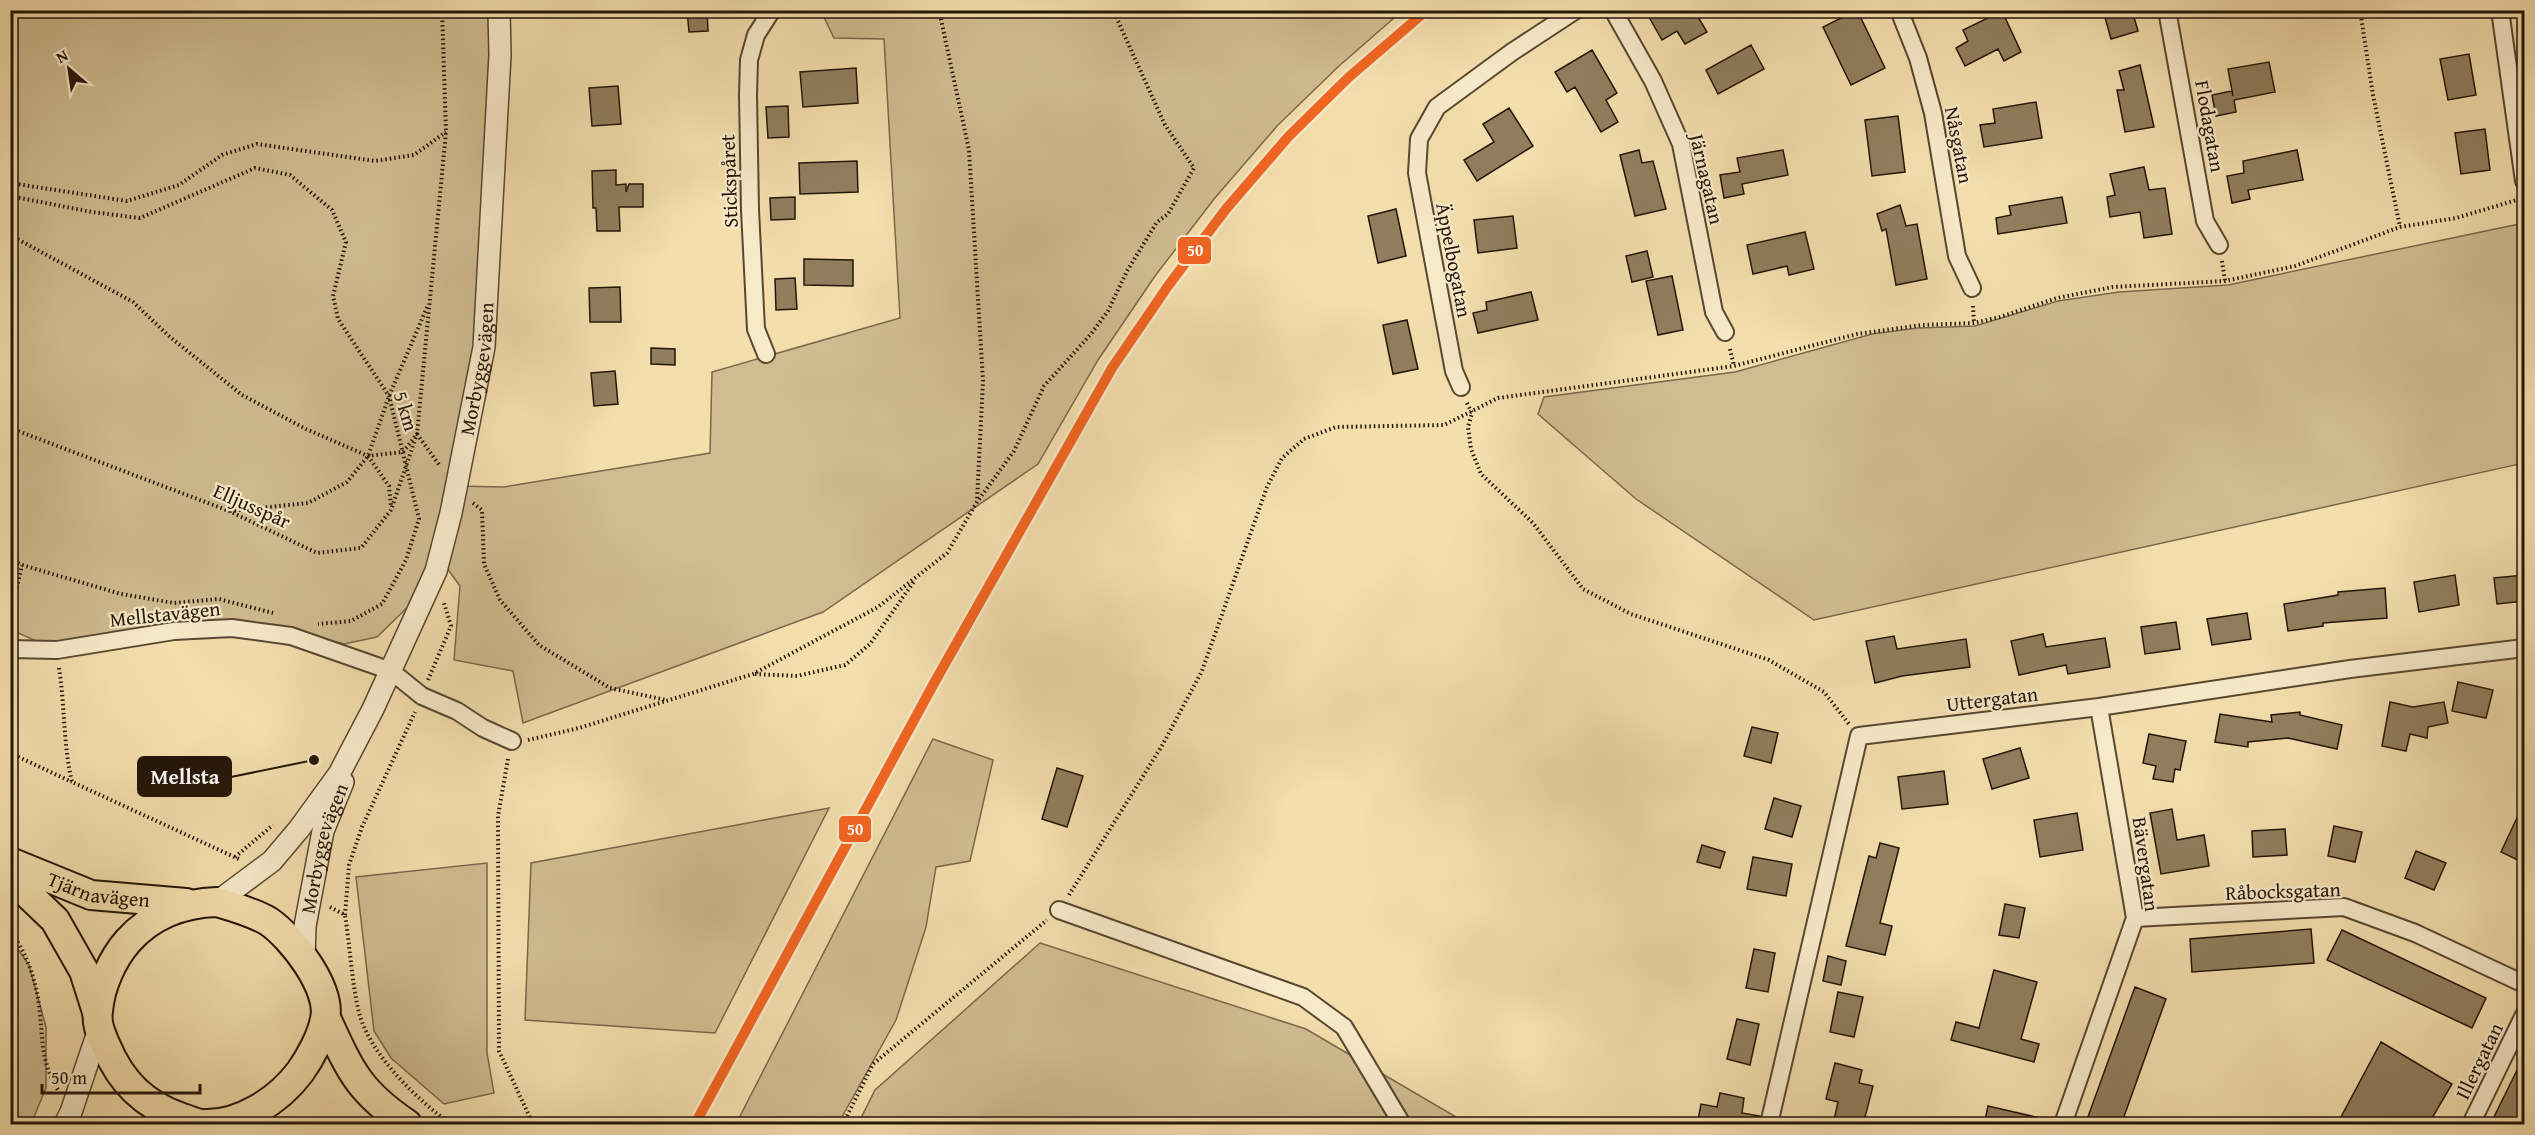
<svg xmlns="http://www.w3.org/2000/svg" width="2535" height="1135" viewBox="0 0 2535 1135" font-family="'Gentium Book Plus',serif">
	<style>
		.green { fill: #d0bc90; stroke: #7a684c; stroke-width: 1.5 }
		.building { fill: #907e5d; stroke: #241508; stroke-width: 1.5 }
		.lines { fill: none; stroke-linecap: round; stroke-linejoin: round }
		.minor-casing { stroke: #584731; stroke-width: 20 }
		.tertiary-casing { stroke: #584731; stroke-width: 24 }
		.trunk-casing { stroke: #241508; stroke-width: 32 }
		.path { stroke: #241508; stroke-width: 4; stroke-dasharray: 1.5 3; stroke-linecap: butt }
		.minor { stroke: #f7eac9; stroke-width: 16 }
		.tertiary { stroke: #f7eac9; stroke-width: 21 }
		.trunk { stroke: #f3deac; stroke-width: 28 }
		.rail-1-casing { stroke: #f7eac9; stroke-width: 15 }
		.rail-1 { stroke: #f26522; stroke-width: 10 }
		.labels { text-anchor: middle; stroke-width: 4.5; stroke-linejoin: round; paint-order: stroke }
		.street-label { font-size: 20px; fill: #241508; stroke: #f7eac9 }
		.leader { fill: none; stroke: #241508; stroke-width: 2 }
		.callout-dot { fill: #241508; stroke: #f7eac9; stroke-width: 2 }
		.callout { fill: #241508; stroke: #241508; stroke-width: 2 }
		.callout-label { font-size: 21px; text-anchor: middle; font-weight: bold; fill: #fff }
		.line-badge { stroke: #f7eac9; stroke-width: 2 }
		.badge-label { font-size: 16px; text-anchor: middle; font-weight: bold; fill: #fff }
	</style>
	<rect width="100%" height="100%" fill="#f3deac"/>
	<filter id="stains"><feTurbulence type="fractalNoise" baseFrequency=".00333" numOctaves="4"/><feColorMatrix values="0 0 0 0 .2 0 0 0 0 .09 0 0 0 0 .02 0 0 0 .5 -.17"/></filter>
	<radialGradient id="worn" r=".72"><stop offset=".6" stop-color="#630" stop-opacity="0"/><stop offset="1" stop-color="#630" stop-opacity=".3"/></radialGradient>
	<!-- green -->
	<path class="green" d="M 11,11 L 499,11 L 484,347 L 457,486 L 504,487 L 710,453 L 712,372 L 900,318 L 884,39 L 834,38 L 821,11 L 1402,11 L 1339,66 L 1278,125 L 1214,199 L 1155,276 L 1098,360 L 1038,464 L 823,612 L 523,723 L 513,671 L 454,660 L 460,586 L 444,564 L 423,592 L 377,637 L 344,644 L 292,630 L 232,628 L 57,650 L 11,630 Z
		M 2524,223 L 2524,463 L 1814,620 L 1636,499 L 1538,414 L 1544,397 L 1735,372 L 1872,334 L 1918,328 L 1975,326 L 2058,301 L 2119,292 L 2228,285 Z
		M 933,739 L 993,760 L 970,861 L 936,867 L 926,927 L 896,1020 L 838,1124 L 736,1124 Z
		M 829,808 L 715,1033 L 525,1020 L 531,863 Z
		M 487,863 L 487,1053 L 494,1093 L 444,1104 L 391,1058 L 374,1031 L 356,877 Z
		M 11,939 L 29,965 L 46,1027 L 46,1088 L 31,1124 L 11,1124 Z
		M 1040,943 L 1306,1029 L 1468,1124 L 858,1124 L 875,1090 Z"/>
	<!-- building -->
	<path class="building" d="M 687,10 L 707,10 L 708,31 L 689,32 Z
		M 1645,10 L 1694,10 L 1707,32 L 1685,44 L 1677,31 L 1662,40 Z
		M 1857,10 L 1885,68 L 1851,85 L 1823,27 Z
		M 2103,10 L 2132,10 L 2138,31 L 2111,39 Z
		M 2002,11 L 2021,52 L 2004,61 L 1998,49 L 1965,66 L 1956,48 L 1968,41 L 1963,30 Z
		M 1751,45 L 1764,69 L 1718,94 L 1706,70 Z
		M 1592,50 L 1617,93 L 1606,100 L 1618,122 L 1601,132 L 1575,87 L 1567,92 L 1555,72 Z
		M 2469,54 L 2476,95 L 2448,100 L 2440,59 Z
		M 2269,62 L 2275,92 L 2234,100 L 2236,112 L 2216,116 L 2212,95 L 2232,91 L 2233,96 L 2228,69 Z
		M 2140,65 L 2154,127 L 2125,132 L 2117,90 L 2124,90 L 2119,71 Z
		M 856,68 L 858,103 L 803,107 L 800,72 Z
		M 618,86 L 621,124 L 592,126 L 589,88 Z
		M 2036,102 L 2042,138 L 1984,147 L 1980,125 L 1995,123 L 1993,109 Z
		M 788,106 L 789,137 L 768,138 L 766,107 Z
		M 1509,108 L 1533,146 L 1477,181 L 1464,160 L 1494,142 L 1483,124 Z
		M 1898,116 L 1905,172 L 1872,176 L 1865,120 Z
		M 2485,129 L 2490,170 L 2461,174 L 2455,133 Z
		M 1639,150 L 1642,163 L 1653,161 L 1666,209 L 1635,216 L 1620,155 Z
		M 1783,150 L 1788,175 L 1742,184 L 1744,194 L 1724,198 L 1720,175 L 1740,172 L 1737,158 Z
		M 2297,150 L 2303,180 L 2248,190 L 2250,199 L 2232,203 L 2227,176 L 2244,173 L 2243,161 Z
		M 857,161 L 858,192 L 800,194 L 799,163 Z
		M 2144,167 L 2149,190 L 2165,188 L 2172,234 L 2144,238 L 2140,212 L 2110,217 L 2107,197 L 2115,195 L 2110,174 Z
		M 616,170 L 616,185 L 626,184 L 626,192 L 629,184 L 643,184 L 643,207 L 619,207 L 620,231 L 597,231 L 596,208 L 593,208 L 592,171 Z
		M 795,197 L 795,219 L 771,220 L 770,198 Z
		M 2062,197 L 2067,223 L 1998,234 L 1996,218 L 2011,215 L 2009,206 Z
		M 1900,205 L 1906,226 L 1917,224 L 1927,279 L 1896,285 L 1886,229 L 1882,231 L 1877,214 Z
		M 1396,209 L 1406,256 L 1378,263 L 1368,216 Z
		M 1513,216 L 1517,248 L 1478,253 L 1474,220 Z
		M 1805,232 L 1814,269 L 1789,275 L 1787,266 L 1753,274 L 1747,245 Z
		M 1647,251 L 1653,277 L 1632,282 L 1626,256 Z
		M 804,259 L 853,260 L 853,286 L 804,285 Z
		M 1672,276 L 1683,330 L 1658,335 L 1646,281 Z
		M 795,278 L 797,309 L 776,310 L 775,279 Z
		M 620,287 L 621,322 L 590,322 L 589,288 Z
		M 1531,292 L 1538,320 L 1478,333 L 1473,313 L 1487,310 L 1486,302 Z
		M 1407,320 L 1418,369 L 1393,374 L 1383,325 Z
		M 651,348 L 675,349 L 675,365 L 651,364 Z
		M 615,371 L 618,404 L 594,406 L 591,373 Z
		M 2455,575 L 2459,605 L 2419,612 L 2414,582 Z
		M 2524,575 L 2524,601 L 2497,604 L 2494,578 Z
		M 2385,588 L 2387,618 L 2323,623 L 2323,626 L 2288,631 L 2284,604 L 2338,595 L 2338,592 Z
		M 2247,613 L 2251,639 L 2212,645 L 2207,619 Z
		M 2176,622 L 2180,649 L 2145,654 L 2141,627 Z
		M 2043,634 L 2046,647 L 2105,638 L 2110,667 L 2068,674 L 2066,665 L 2019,675 L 2011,641 Z
		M 1894,636 L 1897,649 L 1966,639 L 1970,667 L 1902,676 L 1875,683 L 1866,641 Z
		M 2458,682 L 2493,690 L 2486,718 L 2452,711 Z
		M 2390,702 L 2413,707 L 2444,702 L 2448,723 L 2428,727 L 2427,738 L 2410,734 L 2406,751 L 2382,746 Z
		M 2300,712 L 2300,715 L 2342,725 L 2337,749 L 2288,738 L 2248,742 L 2248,747 L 2215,742 L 2220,714 L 2272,722 L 2271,715 Z
		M 1752,727 L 1778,733 L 1771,763 L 1744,756 Z
		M 2149,734 L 2186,741 L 2180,770 L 2175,769 L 2173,782 L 2153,779 L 2156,766 L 2143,763 Z
		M 2020,748 L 2029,778 L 1992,789 L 1983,759 Z
		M 1057,768 L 1083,776 L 1067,827 L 1042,819 Z
		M 1944,771 L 1948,804 L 1902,809 L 1898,777 Z
		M 1774,798 L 1801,806 L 1792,837 L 1765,829 Z
		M 2524,803 L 2524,863 L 2501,852 Z
		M 2172,809 L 2177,840 L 2204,835 L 2209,866 L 2161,874 L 2150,813 Z
		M 2077,813 L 2083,850 L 2040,857 L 2034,820 Z
		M 2334,826 L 2362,832 L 2355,862 L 2328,856 Z
		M 2285,829 L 2287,855 L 2253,857 L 2252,831 Z
		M 1880,843 L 1899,848 L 1880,923 L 1892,926 L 1885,955 L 1846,946 L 1869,856 L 1876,858 Z
		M 1702,845 L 1725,852 L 1720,868 L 1697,862 Z
		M 2416,851 L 2446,863 L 2434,890 L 2405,878 Z
		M 1753,857 L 1792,864 L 1786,896 L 1747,889 Z
		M 2005,904 L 2025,908 L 2019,938 L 1999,935 Z
		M 2311,929 L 2314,963 L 2192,972 L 2190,939 Z
		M 2342,930 L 2486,998 L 2472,1028 L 2327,960 Z
		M 1754,949 L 1775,953 L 1768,992 L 1746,988 Z
		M 1828,956 L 1846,961 L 1841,985 L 1823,981 Z
		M 1994,970 L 2037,982 L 2021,1039 L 2039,1044 L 2034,1062 L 1951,1040 L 1956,1022 L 1979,1028 Z
		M 2135,987 L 2166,999 L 2121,1125 L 2085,1125 Z
		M 1838,992 L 1863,997 L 1854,1037 L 1830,1032 Z
		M 1737,1019 L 1759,1024 L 1750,1065 L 1727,1059 Z
		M 2381,1042 L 2452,1084 L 2428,1125 L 2355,1125 L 2341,1117 Z
		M 2524,1056 L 2524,1125 L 2490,1125 Z
		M 1835,1063 L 1862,1070 L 1859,1083 L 1873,1086 L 1863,1125 L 1834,1120 L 1838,1102 L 1826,1099 Z
		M 1720,1093 L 1744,1098 L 1742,1113 L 1760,1116 L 1759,1125 L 1697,1125 L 1701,1104 L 1717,1107 Z
		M 1988,1106 L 2040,1118 L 2039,1125 L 1984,1125 Z"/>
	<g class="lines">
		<defs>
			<path id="minor" d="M 1613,10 L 1653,81 L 1681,144 L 1714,312 L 1725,332
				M 1899,10 L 1918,58 L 1933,113 L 1957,256 L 1972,288
				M 2167,10 L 2205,221 L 2219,245
				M 2500,10 L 2524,181
				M 766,354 L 756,329 L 750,210 L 748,95 L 749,60 L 756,35 L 772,10
				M 1461,387 L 1454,371 L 1417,173 L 1419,139 L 1437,107 L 1512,52 L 1576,10
				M 10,649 L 57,650 L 174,631 L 232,628 L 291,636 L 391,671 L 422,696 L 457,711 L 483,728 L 512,741
				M 1059,910 L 1303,997 L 1344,1027 L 1402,1124
				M 2135,918 L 2344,907 L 2415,933 L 2524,984
				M 1769,1124 L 1859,736 L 2099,707 L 2350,669 L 2524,648
				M 2063,1124 L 2135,918 L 2099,707
				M 2471,1124 L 2524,1015"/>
			<g id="tertiary">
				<path id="s1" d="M 217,902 L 272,861 L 299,829 L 339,774 L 373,709 L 436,571 L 451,513 L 484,347 L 500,55 L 499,10"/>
				<path id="s2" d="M 304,958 L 305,926 L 323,831 L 343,782"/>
				<path d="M 65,1124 L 71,1112 L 99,1029"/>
			</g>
			<g id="trunk">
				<path id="s3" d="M 10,862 L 91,895 L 186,903"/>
				<path d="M 10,877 L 55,920 L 84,971 L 97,1012"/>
				<path d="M 217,902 C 234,907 252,912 268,921 C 292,937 332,989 325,1019 C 322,1036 310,1058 300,1072 C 279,1100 240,1126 203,1124 C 196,1124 189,1120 182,1118 C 144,1105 121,1082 106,1046 C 101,1034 96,1024 98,1011 C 100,987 112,959 128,941 C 151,915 183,903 217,902 Z"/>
				<path d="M 326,1018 C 350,1070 358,1091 407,1124"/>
			</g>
		</defs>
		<!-- minor casing -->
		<use href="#minor" class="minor-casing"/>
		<!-- tertiary casing -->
		<use href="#tertiary" class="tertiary-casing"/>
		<!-- trunk casing -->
		<use href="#trunk" class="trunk-casing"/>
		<!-- path -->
		<path class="path" d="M 817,10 L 843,15 L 860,10
			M 939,10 L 969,150 L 983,381 L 977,501
			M 2360,10 L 2373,95 L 2400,227
			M 10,183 L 127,201 L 179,185 L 222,155 L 257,144 L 375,161 L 414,155 L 446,132
			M 10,196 L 92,212 L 140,218 L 255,168 L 290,175 L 332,210 L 346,242 L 333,296 L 338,319 L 389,396 L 419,519 L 406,560 L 382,604 L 351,621 L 318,624
			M 10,235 L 133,302 L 170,337 L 242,395 L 306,429 L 368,456 L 403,452 L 417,434 L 440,466
			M 2222,261 L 2225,281
			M 1973,306 L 1974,323
			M 1730,349 L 1734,366
			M 1467,403 L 1472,413 L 1468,427 L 1471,449 L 1481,474 L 1533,523 L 1583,589 L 1631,614 L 1769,660 L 1824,692 L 1849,724
			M 10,428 L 229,511 L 317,553 L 361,548 L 391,510 L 417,434 L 446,132 L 442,10
			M 368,456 L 389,486 L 391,506
			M 473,503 L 482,510 L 484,564 L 500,600 L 539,645 L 610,688 L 666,700
			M 230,511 L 308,503 L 347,482 L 368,456 L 389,396 L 428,305
			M 10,559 L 22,565 L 121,594 L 174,603 L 219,599 L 273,613
			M 11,614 L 22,565
			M 59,668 C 65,706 63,744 72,782 L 241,860
			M 755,674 L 797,676 L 845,665 L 870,644 L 915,580
			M 428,680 L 451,626 L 444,603
			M 528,740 L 579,728 L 753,674 L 878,607 L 947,553 L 977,502 L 1014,451 L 1044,386 L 1091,334 L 1108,311 L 1127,271 L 1157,222 L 1168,214 L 1194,168 L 1165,125 L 1113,10
			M 10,753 L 72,782
			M 508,759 L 498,816 L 499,1051 L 533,1124
			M 235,857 L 273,825
			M 1069,895 L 1163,744 L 1202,671 L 1267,487 L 1282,458 L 1304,439 L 1336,427 L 1444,425 L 1498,398 L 1734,366 L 1857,334 L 1922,325 L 1974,323 L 2000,317 L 2057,298 L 2113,287 L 2225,281 L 2295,266 L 2400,227 L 2456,218 L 2520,199
			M 330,907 L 345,915 C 350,946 352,987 360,1016 C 372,1056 418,1101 451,1124
			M 345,915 L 349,865 L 362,827 L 415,712
			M 10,931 C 26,951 36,980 39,1005 C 43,1037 40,1061 58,1090
			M 843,1124 L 873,1064 L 1047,920"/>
		<!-- minor -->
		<use href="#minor" class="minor"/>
		<!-- tertiary -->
		<use href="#tertiary" class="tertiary"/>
		<!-- trunk -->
		<use href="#trunk" class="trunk"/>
		<defs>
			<path id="rail-1" d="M 695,1124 L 933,685 L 1112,368 L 1168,286 L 1226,209 L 1289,136 L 1349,77 L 1427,10"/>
		</defs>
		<!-- rail-1 casing -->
		<use href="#rail-1" class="rail-1-casing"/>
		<!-- rail-1 -->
		<use href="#rail-1" class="rail-1"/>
	</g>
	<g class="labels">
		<!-- street labels -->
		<g class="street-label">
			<text transform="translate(2210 126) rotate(80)" y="7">Flodagatan</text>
			<text transform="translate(1959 145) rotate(79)" y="7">Nåsgatan</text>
			<text transform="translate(1707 179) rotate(77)" y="7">Järnagatan</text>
			<text transform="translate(729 181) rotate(-92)" y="7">Stickspåret</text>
			<text transform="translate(1454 260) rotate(79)" y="7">Äppelbogatan</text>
			<text dy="7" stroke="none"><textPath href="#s1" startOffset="610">Morbyggevägen</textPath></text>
			<text transform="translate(406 411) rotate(73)" y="7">5 km</text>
			<text transform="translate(252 506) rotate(24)" y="7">Elljusspår</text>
			<text transform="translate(165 614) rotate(-6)" y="7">Mellstavägen</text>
			<text transform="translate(1992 699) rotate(-7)" y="7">Uttergatan</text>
			<text dy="7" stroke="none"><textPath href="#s2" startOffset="112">Morbyggevägen</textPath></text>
			<text transform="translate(2146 864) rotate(82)" y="7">Bävergatan</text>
			<text dy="7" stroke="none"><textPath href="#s3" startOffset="94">Tjärnavägen</textPath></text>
			<text transform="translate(2283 891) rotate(-2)" y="7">Råbocksgatan</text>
			<text transform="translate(2479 1061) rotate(-64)" y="7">Illergatan</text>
		</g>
	</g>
	<!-- callouts -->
	<path class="leader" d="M314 760L231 777"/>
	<circle class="callout-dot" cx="314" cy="760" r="6"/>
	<rect class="callout" x="138" y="757" width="93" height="39" rx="6"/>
	<g class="callout-label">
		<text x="185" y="784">Mellsta</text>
	</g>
	<g class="line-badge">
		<rect x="1177" y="236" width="35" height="29" rx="6" fill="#f26522"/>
		<rect x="838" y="815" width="34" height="28" rx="6" fill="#f26522"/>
	</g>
	<g class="badge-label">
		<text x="1195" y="256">50</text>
		<text x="855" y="835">50</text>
	</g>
	<!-- margin -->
	<rect width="2535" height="1135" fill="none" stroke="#f3deac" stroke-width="36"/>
	<rect x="12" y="12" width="2511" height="1111" fill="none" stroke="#241508" stroke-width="3"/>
	<rect x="18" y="18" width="2499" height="1099" fill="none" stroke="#241508" stroke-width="1.5"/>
	<!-- north arrow -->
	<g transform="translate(69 69) rotate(331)" stroke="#f7eac9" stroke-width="4.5" paint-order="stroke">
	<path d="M0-4.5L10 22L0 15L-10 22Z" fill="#241508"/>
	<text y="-9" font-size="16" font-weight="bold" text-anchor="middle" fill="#241508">N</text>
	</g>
	<!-- scale -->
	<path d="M42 1084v9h158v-9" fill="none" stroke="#241508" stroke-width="3"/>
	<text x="51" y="1084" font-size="18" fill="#241508" stroke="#f7eac9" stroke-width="4.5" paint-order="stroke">50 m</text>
	<rect width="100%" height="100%" filter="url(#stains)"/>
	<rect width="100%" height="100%" fill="url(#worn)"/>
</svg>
